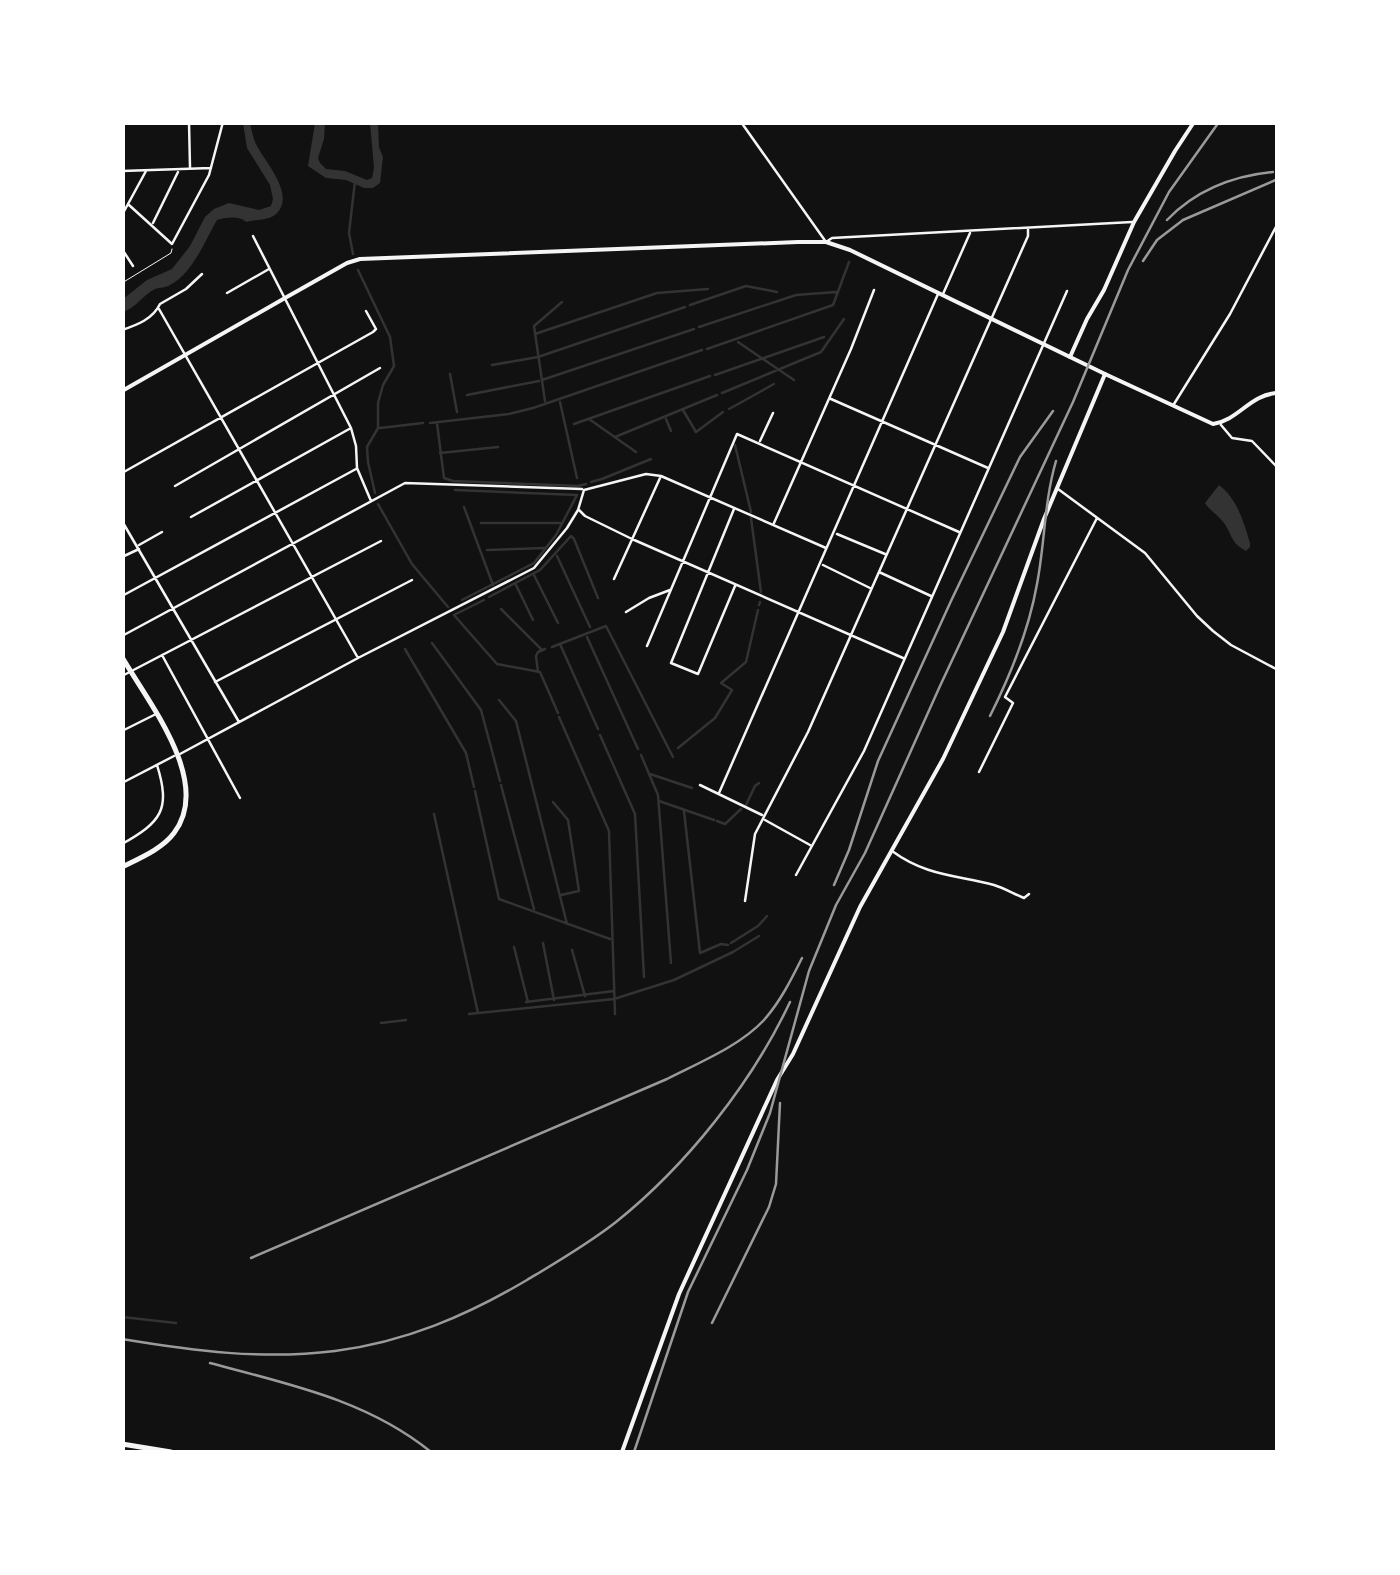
<svg xmlns="http://www.w3.org/2000/svg" width="1400" height="1575" viewBox="0 0 1400 1575" font-family="Quicksand,sans-serif">
	<style>
		.water { fill: #333 }
		.lines { fill: none; stroke-linecap: round; stroke-linejoin: round }
		.stream { stroke: #333; stroke-width: 2.5 }
		.path { stroke: #f5f5f5; stroke-width: 1 }
		.minor { stroke: #f5f5f5; stroke-width: 2.5 }
		.tertiary { stroke: #f5f5f5; stroke-width: 4 }
		.secondary { stroke: #f5f5f5; stroke-width: 4 }
		.primary { stroke: #f5f5f5; stroke-width: 5 }
		.rail { stroke: #9a9a9a; stroke-width: 2.5 }
	</style>
	<rect width="100%" height="100%" fill="#111"/>
	<!-- water -->
	<path class="water" d="M 243,123 L 250,123 C 252,131 253,139 257,146 C 266,163 295,194 277,213 C 270,221 255,219 246,222 C 240,216 226,217 217,220 C 205,241 192,274 170,285 C 166,288 160,287 155,289 C 143,295 136,308 123,312 L 123,299 L 147,280 L 172,269 L 190,246 L 205,217 L 214,209 L 229,203 L 259,210 L 271,206 L 273,199 L 270,185 L 247,148 Z
		M 315,123 L 325,123 L 324,139 L 318,158 L 320,163 L 326,169 L 345,171 L 367,180 L 372,178 L 374,168 L 370,123 L 378,123 L 379,147 L 383,157 L 380,183 L 373,188 L 364,188 L 346,180 L 326,178 L 308,166 Z
		M 1219,485 C 1237,498 1244,523 1250,543 L 1250,547 L 1246,551 C 1230,542 1233,536 1224,523 C 1218,515 1210,511 1205,503 Z"/>
	<g class="lines">
		<!-- stream -->
		<path class="stream" d="M 353,254 L 349,233 L 355,181
			M 358,270 L 390,337 L 394,366 L 383,385 L 378,403 L 378,428 L 367,447 L 368,462 L 375,493
			M 690,305 L 746,286 L 777,292
			M 699,327 L 796,295 L 836,292
			M 535,334 L 657,293 L 708,289
			M 738,342 L 794,380
			M 707,349 L 833,305 L 849,262
			M 492,365 L 538,357 L 685,307
			M 450,374 L 457,412
			M 715,375 L 824,337
			M 542,380 L 694,329
			M 722,393 L 821,352 L 844,319
			M 467,395 L 539,381
			M 545,401 L 534,326 L 562,302
			M 560,402 L 577,478
			M 729,409 L 774,384
			M 683,410 L 696,432 L 723,412
			M 589,419 L 636,452
			M 666,419 L 671,431
			M 430,423 L 509,414 L 533,408 L 702,350
			M 437,423 L 444,478 L 453,481 L 578,486 L 586,484
			M 574,424 L 710,376
			M 380,428 L 423,423
			M 615,437 L 717,395
			M 735,445 L 751,512
			M 440,453 L 498,447
			M 591,482 L 602,479 L 651,459
			M 455,490 L 577,495 L 556,535 L 534,563 L 462,600
			M 378,504 L 412,564 L 448,607
			M 464,507 L 493,585
			M 751,518 L 761,592
			M 481,523 L 560,523
			M 487,550 L 545,548
			M 557,556 L 590,627
			M 534,575 L 558,623
			M 516,585 L 533,620
			M 489,597 L 540,570 L 571,536 L 574,539 L 598,598
			M 484,600 L 454,615 L 497,664 L 540,672 L 558,713
			M 759,605 L 760,602
			M 501,609 L 542,650
			M 587,637 L 638,749
			M 432,643 L 481,710 L 500,781
			M 560,644 L 598,729
			M 552,647 L 606,626 L 673,757
			M 405,649 L 466,753 L 474,787
			M 538,672 L 536,656 L 538,652 L 545,649
			M 499,700 L 516,721 L 567,924
			M 559,717 L 609,831 L 615,1014
			M 600,735 L 635,814 L 644,977
			M 678,748 L 715,718 L 732,690 L 721,683 L 746,662 L 758,610
			M 641,755 L 658,795 L 671,963
			M 650,774 L 692,788
			M 501,785 L 534,909
			M 475,791 L 499,899 L 610,939
			M 659,801 L 714,820
			M 553,802 L 568,820 L 579,891 L 561,895
			M 746,805 L 755,786 L 759,783
			M 684,811 L 700,953 L 721,944 L 728,945
			M 434,814 L 478,1013
			M 717,821 L 725,824 L 741,809
			M 543,943 L 554,1000
			M 731,943 L 758,926 L 767,916
			M 514,947 L 528,1002
			M 572,950 L 585,996
			M 526,1002 L 614,991
			M 469,1014 L 614,999 L 674,980 L 733,952 L 759,936
			M 381,1023 L 406,1020
			M 122,1317 L 176,1323"/>
		<!-- path -->
		<path class="path" d="M 122,283 L 171,253 L 172,249"/>
		<!-- minor -->
		<path class="minor" d="M 189,122 L 190,167
			M 741,122 L 826,242 L 832,238 L 1132,222
			M 122,171 L 211,168
			M 129,205 L 172,244 L 209,175 L 223,122
			M 122,215 L 146,171
			M 153,223 L 178,172
			M 253,236 L 351,428 L 356,446 L 357,468 L 371,501
			M 122,249 L 133,266
			M 227,293 L 269,269
			M 943,294 L 970,233
			M 159,309 L 358,658
			M 122,330 C 137,325 153,319 160,304 L 186,289 L 202,274
			M 831,399 L 988,468
			M 1174,404 L 1230,314 L 1278,223
			M 1221,425 L 1232,438 L 1252,441 L 1278,468
			M 760,441 L 773,413
			M 122,473 L 373,332 L 376,329 L 366,311
			M 175,486 L 380,368
			M 1058,489 L 1145,553 L 1197,616 L 1213,631 L 1231,645 L 1278,670
			M 734,509 L 671,663 L 698,674 L 735,586
			M 579,510 L 585,516 L 632,539 L 903,658
			M 191,517 L 351,428
			M 122,521 L 239,722
			M 774,523 L 851,349 L 874,290
			M 837,534 L 885,554
			M 139,545 L 162,532
			M 122,557 L 139,549
			M 823,565 L 870,588
			M 879,572 L 931,596
			M 614,579 L 660,478
			M 122,596 L 356,469
			M 626,612 L 649,598 L 670,590
			M 122,636 L 405,483 L 582,489
			M 647,646 L 737,434 L 959,532
			M 162,655 L 240,798
			M 122,676 L 381,541
			M 215,682 L 412,580
			M 122,731 L 156,714
			M 180,754 L 358,658 L 534,568 L 567,528 L 578,510 L 584,490 L 646,474 L 661,476 L 826,548
			M 979,772 L 1013,703 L 1005,697 L 1097,518
			M 122,783 L 174,756
			M 700,785 L 762,815
			M 719,793 L 938,294
			M 765,820 L 810,845
			M 122,844 C 161,822 171,810 157,765
			M 892,851 C 926,876 956,875 994,885 C 1004,888 1014,894 1024,898 L 1029,894
			M 796,875 L 864,751 L 1067,291
			M 745,901 L 755,834 L 808,732 L 1028,236 L 1028,228"/>
		<!-- tertiary -->
		<path class="tertiary" d="M 122,391 L 285,298 L 347,263 L 360,259 L 798,242 L 826,242 L 850,250 L 1105,374"/>
		<!-- secondary -->
		<path class="secondary" d="M 1070,357 L 1087,319 L 1104,290 L 1134,222 L 1175,151 L 1194,122
			M 622,1452 L 679,1294 L 777,1080 L 793,1054 L 860,907 L 943,759 L 1003,632 L 1044,519 L 1105,374 L 1213,424 C 1239,420 1250,394 1278,393"/>
		<!-- primary -->
		<path class="primary" d="M 122,657 C 148,702 213,782 174,833 C 162,849 140,858 122,867
			M 122,1444 L 171,1452"/>
		<!-- rail -->
		<path class="rail" d="M 1167,220 C 1196,190 1232,176 1273,172
			M 1143,261 L 1157,240 L 1183,220 L 1278,179
			M 990,716 C 1011,674 1029,630 1037,584 C 1045,543 1044,502 1056,461
			M 834,885 L 849,850 L 878,761 L 951,601 L 1020,457 L 1053,411
			M 251,1258 L 667,1079 C 698,1063 740,1046 764,1020 C 780,1002 791,980 802,958
			M 712,1323 L 769,1207 L 776,1184 L 780,1103
			M 122,1339 C 194,1351 262,1360 335,1351 C 405,1342 466,1316 527,1280 C 557,1262 588,1244 616,1222 C 686,1166 752,1083 790,1002
			M 210,1363 C 288,1384 367,1400 431,1452
			M 634,1452 L 688,1292 L 747,1170 L 770,1113 L 809,971 L 836,905 L 865,853 L 940,686 L 1073,402 L 1128,270 L 1169,192 L 1219,122"/>
	</g>
	<!-- border -->
	<rect width="1400" height="1575" fill="none" stroke="#ffffff" stroke-width="250"/>
</svg>
